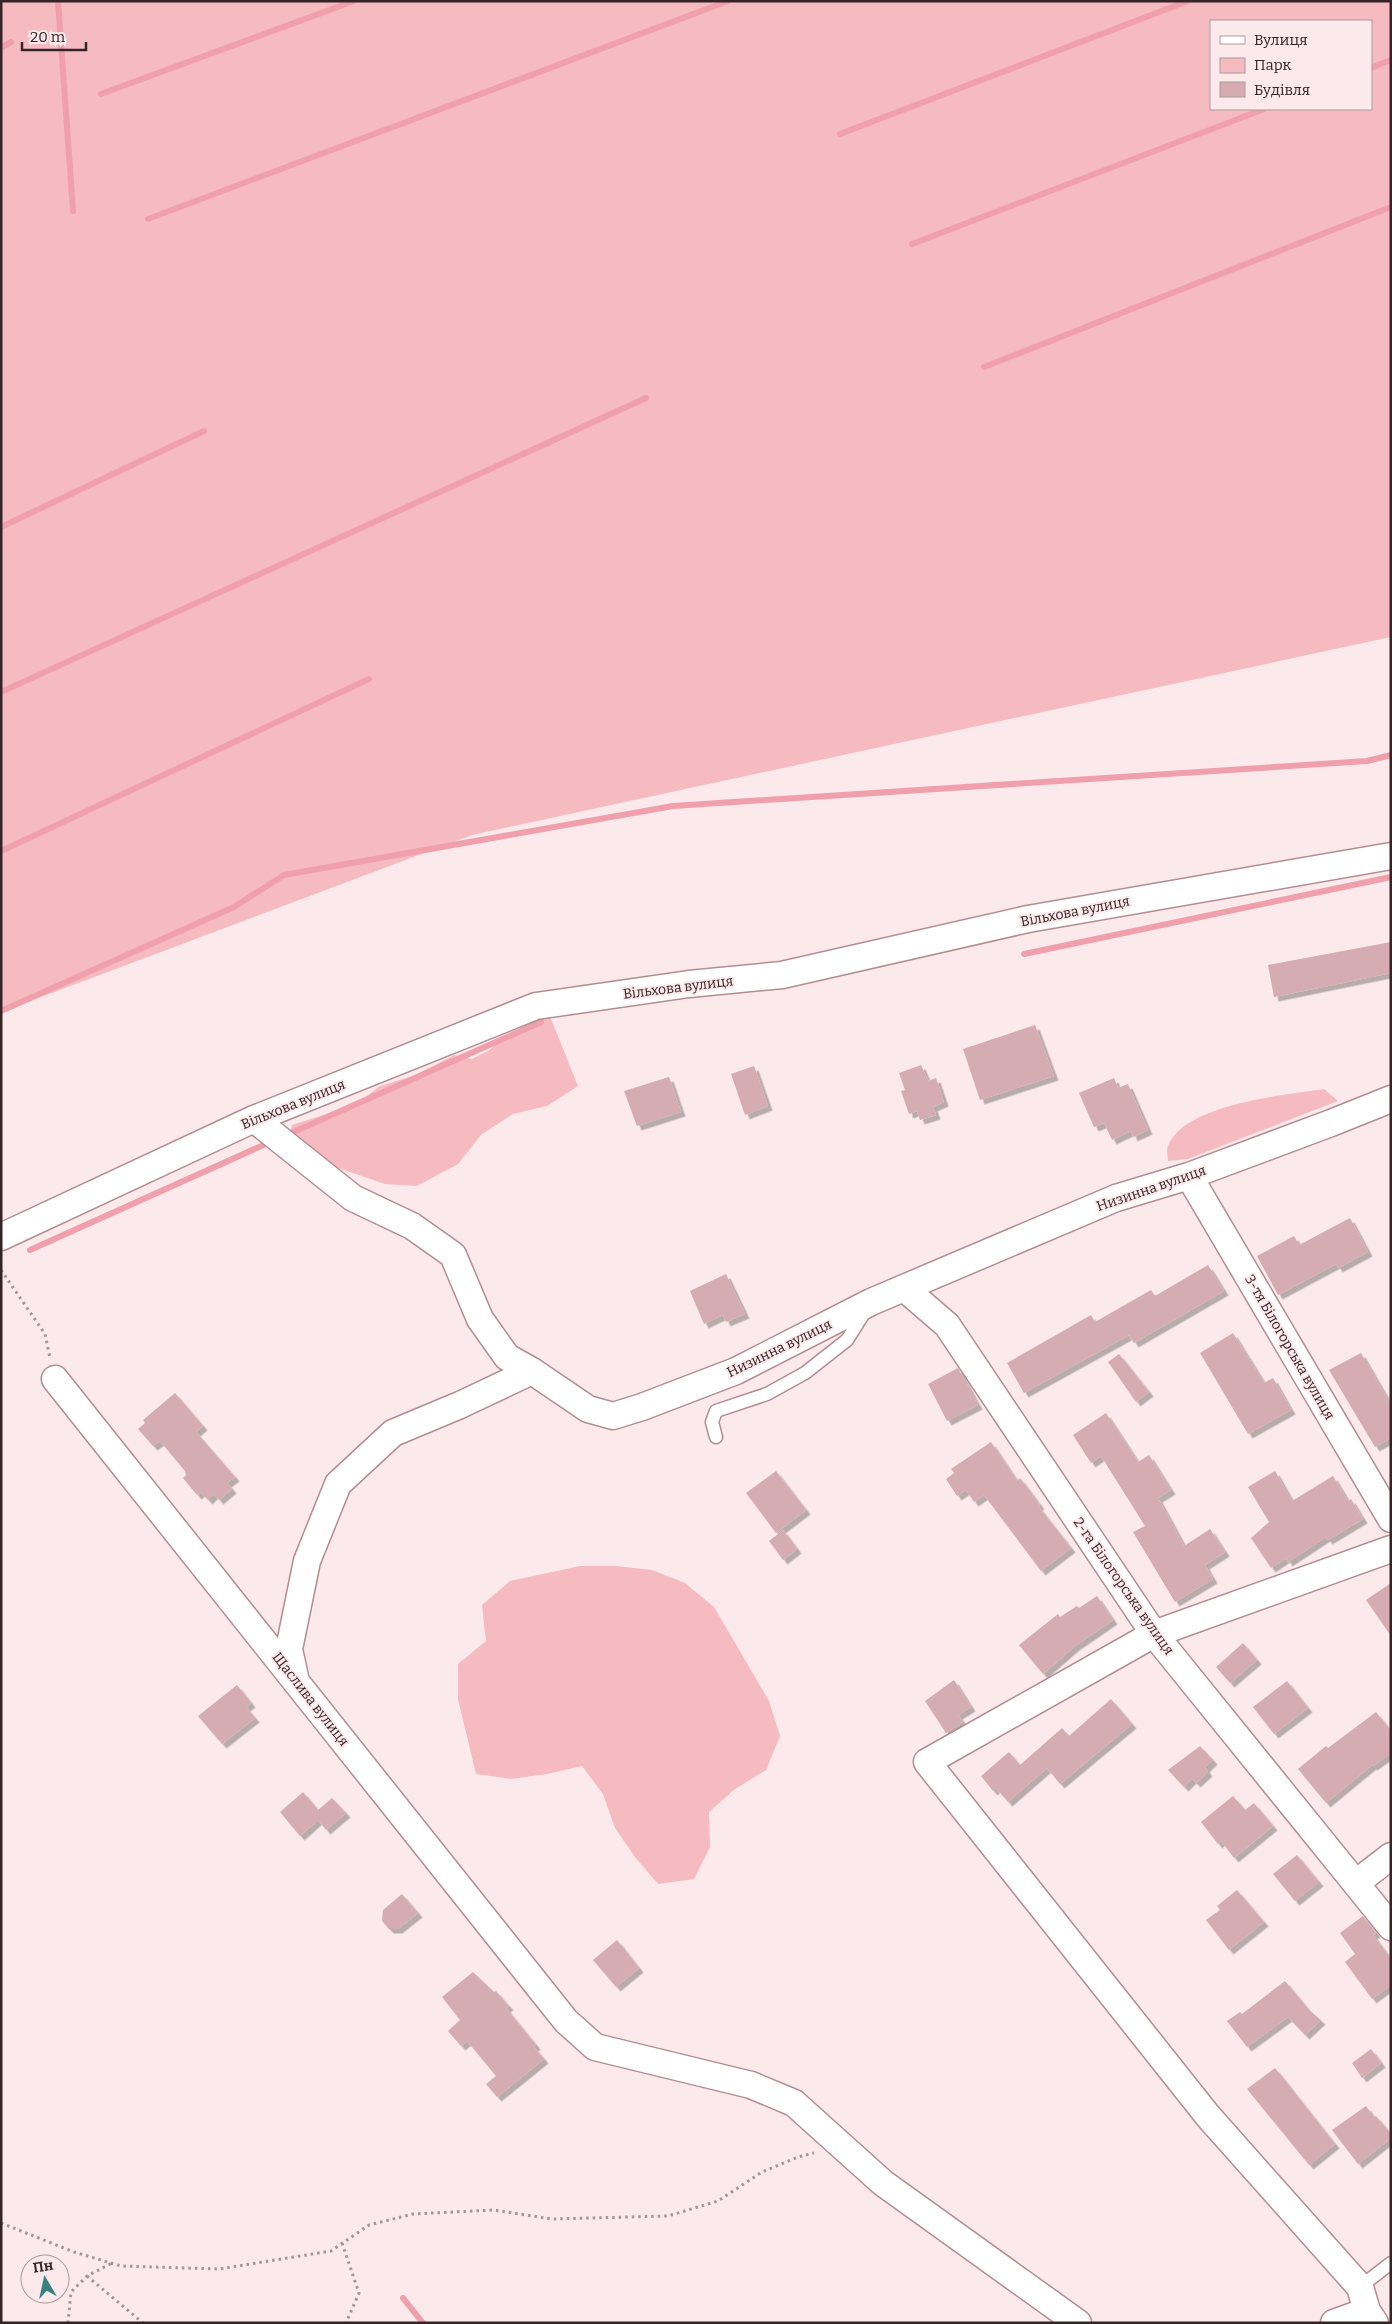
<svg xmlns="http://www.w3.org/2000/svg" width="1392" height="2324" viewBox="0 0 1392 2324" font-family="Bitter,serif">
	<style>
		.green { fill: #f6bac1; fill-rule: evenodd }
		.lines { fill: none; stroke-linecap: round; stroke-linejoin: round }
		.stream { stroke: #f0a0ac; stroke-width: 6 }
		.building { fill: #d5acb1; filter: url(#shadow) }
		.service-casing { stroke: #b48d92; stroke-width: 15 }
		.minor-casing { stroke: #b48d92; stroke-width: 29 }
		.path { stroke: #a69597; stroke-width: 3; stroke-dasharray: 2.5 4; stroke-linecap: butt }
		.service { stroke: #fff; stroke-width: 12 }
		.minor { stroke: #fff; stroke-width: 26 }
		.labels { text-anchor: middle; stroke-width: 4; stroke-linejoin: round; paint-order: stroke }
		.street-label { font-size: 14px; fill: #342426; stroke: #fbe9eb }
	</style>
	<defs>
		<filter id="shadow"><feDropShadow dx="4.5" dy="4.5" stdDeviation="0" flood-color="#0004"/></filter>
	</defs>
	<rect width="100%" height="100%" fill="#fbe9eb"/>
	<!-- green -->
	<path class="green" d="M 1,1 L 1391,1 L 1391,637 L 472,835 L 1,1012 ZM 1211,21 L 1371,21 L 1371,109 L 1211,109 Z
		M 549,1014 L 578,1086 L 547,1106 L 513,1114 L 482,1134 L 458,1164 L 417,1186 L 385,1184 L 312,1159 L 290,1135 L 292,1125 L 330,1113 L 364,1098 L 380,1086 L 416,1075 L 454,1055 L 472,1059 L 488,1051 L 501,1040 Z
		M 1324,1089 L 1338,1101 L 1188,1159 L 1168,1161 C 1168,1156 1166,1150 1168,1146 C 1184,1104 1285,1095 1324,1089 Z
		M 580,1566 L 616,1566 L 652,1570 L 685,1583 L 714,1607 L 769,1701 L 780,1736 L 766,1770 L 735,1789 L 709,1812 L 710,1847 L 694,1879 L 658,1884 L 635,1857 L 615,1828 L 603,1794 L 582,1766 L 547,1774 L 511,1779 L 476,1774 L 458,1699 L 458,1664 L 486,1641 L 482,1605 L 510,1581 Z"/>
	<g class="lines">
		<!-- stream -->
		<path class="stream" d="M 58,1 L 73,211
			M 1,48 L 11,42
			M 1371,68 L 1391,60
			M 101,94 L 354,1
			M 840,134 L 1188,1
			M 148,219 L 728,1
			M 912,244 L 1264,109
			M 984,367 L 1391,207
			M 1,527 L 204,431
			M 1,692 L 646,398
			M 1,851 L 369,679
			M 1024,954 L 1391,877
			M 1,1011 L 234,907 L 284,875 L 673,806 L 1367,761 L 1391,755
			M 289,1134 L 541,1022
			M 30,1250 L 268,1143
			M 403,2298 L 423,2323"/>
	</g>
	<!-- building -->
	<path class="building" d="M 1391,942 L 1391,973 L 1274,997 L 1268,965 Z
		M 1035,1025 L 1054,1076 L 980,1100 L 963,1049 Z
		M 921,1065 L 928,1081 L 936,1078 L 944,1102 L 933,1107 L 936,1115 L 920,1120 L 917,1111 L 909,1114 L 901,1091 L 905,1090 L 899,1073 Z
		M 754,1066 L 768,1106 L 745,1115 L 731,1074 Z
		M 669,1077 L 681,1112 L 637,1126 L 624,1091 Z
		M 1114,1078 L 1118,1088 L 1128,1084 L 1148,1130 L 1133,1137 L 1131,1131 L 1112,1140 L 1104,1123 L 1094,1127 L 1079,1093 Z
		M 1350,1218 L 1368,1252 L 1338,1268 L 1336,1264 L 1278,1295 L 1257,1256 L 1294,1236 L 1299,1245 Z
		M 1208,1265 L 1224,1291 L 1134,1343 L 1129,1335 L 1024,1393 L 1007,1363 L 1091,1315 L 1095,1322 L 1151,1290 L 1155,1296 Z
		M 726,1274 L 745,1314 L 726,1322 L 723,1315 L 704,1324 L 690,1291 Z
		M 1233,1333 L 1264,1383 L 1273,1378 L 1291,1410 L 1248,1434 L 1200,1353 Z
		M 1361,1353 L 1391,1405 L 1391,1438 L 1375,1447 L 1329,1370 Z
		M 1119,1354 L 1149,1392 L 1136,1402 L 1108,1362 Z
		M 958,1368 L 978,1405 L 947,1421 L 928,1384 Z
		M 175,1393 L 203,1426 L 196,1432 L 235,1477 L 227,1483 L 232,1489 L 219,1500 L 214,1494 L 208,1500 L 201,1492 L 197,1495 L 183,1478 L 186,1475 L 185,1471 L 160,1441 L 153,1446 L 138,1429 L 145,1423 L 143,1420 Z
		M 1106,1413 L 1138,1462 L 1149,1455 L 1171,1490 L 1158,1498 L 1184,1546 L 1210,1529 L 1225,1552 L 1205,1565 L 1213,1579 L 1175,1602 L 1133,1532 L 1145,1526 L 1101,1456 L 1091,1463 L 1073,1435 Z
		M 991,1442 L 1017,1481 L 1020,1478 L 1040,1505 L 1038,1506 L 1071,1548 L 1041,1571 L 984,1495 L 974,1502 L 966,1490 L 957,1496 L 946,1479 L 954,1473 L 951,1469 Z
		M 776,1471 L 806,1510 L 776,1533 L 746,1493 Z
		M 1275,1471 L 1292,1501 L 1333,1476 L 1348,1501 L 1351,1499 L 1363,1519 L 1328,1540 L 1326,1537 L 1288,1562 L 1286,1558 L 1271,1568 L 1251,1538 L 1269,1522 L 1248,1487 Z
		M 783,1530 L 797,1549 L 783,1560 L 769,1541 Z
		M 1391,1583 L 1391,1636 L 1366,1600 Z
		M 1097,1596 L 1113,1620 L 1075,1646 L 1043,1674 L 1019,1645 L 1058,1614 L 1060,1617 L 1077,1606 L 1079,1608 Z
		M 1243,1643 L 1257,1660 L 1230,1683 L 1216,1667 Z
		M 954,1680 L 971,1707 L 958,1715 L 963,1722 L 946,1733 L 925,1701 Z
		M 1287,1681 L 1308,1708 L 1274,1734 L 1253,1707 Z
		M 237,1685 L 251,1703 L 246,1707 L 255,1718 L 222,1744 L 198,1716 Z
		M 1111,1699 L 1132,1724 L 1060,1784 L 1047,1768 L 1008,1802 L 996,1788 L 993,1791 L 981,1776 L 1009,1752 L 1020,1765 L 1062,1728 L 1069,1736 Z
		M 1376,1712 L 1391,1731 L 1391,1753 L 1373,1766 L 1372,1765 L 1326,1803 L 1298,1769 L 1326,1746 L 1328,1748 Z
		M 1200,1746 L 1213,1760 L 1205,1768 L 1208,1772 L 1196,1783 L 1192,1779 L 1184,1787 L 1168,1770 Z
		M 303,1792 L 318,1810 L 332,1798 L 346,1813 L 326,1830 L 318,1820 L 300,1836 L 280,1812 Z
		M 1233,1796 L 1245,1810 L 1254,1803 L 1273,1826 L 1234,1858 L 1221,1841 L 1218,1844 L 1201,1822 Z
		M 1297,1855 L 1319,1882 L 1295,1901 L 1273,1874 Z
		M 1237,1890 L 1264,1922 L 1229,1950 L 1206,1920 L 1220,1910 L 1217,1906 Z
		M 402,1894 L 418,1913 L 398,1929 L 389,1929 L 382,1921 L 383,1910 Z
		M 1363,1916 L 1376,1933 L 1373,1935 L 1391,1959 L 1391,1985 L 1372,1999 L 1345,1962 L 1355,1954 L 1340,1933 Z
		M 617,1940 L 639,1968 L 616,1987 L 593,1960 Z
		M 473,1972 L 494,1992 L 496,1991 L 509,2006 L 506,2008 L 536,2045 L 534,2047 L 544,2059 L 497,2097 L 486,2084 L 496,2076 L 467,2041 L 461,2046 L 448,2031 L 460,2020 L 442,1997 Z
		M 1285,1981 L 1309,2010 L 1321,2020 L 1305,2035 L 1288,2017 L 1247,2047 L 1227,2021 L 1240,2012 L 1242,2014 Z
		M 1371,2049 L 1381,2063 L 1362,2078 L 1352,2063 Z
		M 1275,2068 L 1335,2144 L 1309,2165 L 1247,2089 Z
		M 1366,2106 L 1374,2117 L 1376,2116 L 1391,2134 L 1391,2138 L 1358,2164 L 1332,2130 Z"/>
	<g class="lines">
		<defs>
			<path id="service" d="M 716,1437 L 712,1422 L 716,1411 L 767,1394 L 805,1373 L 847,1340 L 866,1310
				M 1360,2287 L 1391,2263"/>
			<path id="minor" d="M 254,1119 L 353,1198 L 412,1226 L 453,1255 L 480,1319 L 507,1357 L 532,1371 L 588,1409 L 613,1416 L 642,1407 L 736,1371 L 871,1302 L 1116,1198 L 1189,1176 L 1331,1123 L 1391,1099
				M 1189,1176 L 1391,1519
				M 1,1237 L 254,1119 L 536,1006 L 689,984 L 782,975 L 1028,919 L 1391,856
				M 904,1288 L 947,1325 L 1154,1634 L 1391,1927
				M 55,1379 L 566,2021 L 595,2047 L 751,2085 L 794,2103 L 883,2183 L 1078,2323
				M 295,1677 L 289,1649 L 307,1561 L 338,1484 L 393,1433 L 460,1405 L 532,1371
				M 1356,1883 L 1391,1856
				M 1334,2323 L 1367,2311
				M 1375,2323 L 1367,2311 L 1360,2287 L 1208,2116 L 927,1762 L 1154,1634 L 1391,1549"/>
		</defs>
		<!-- service casing -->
		<use href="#service" class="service-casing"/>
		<!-- minor casing -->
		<use href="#minor" class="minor-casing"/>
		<!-- path -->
		<path class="path" d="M 1,1270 L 45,1334 L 50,1358
			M 1,2223 L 74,2252 L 121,2266 L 219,2269 L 331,2251 L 369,2225 L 413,2214 L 494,2210 L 552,2219 L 668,2216 L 718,2201 L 762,2172 L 798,2157 L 814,2153
			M 342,2243 L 359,2293 L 346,2323
			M 87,2276 L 143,2323
			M 68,2323 L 71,2292 L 87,2276 L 112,2263"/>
		<!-- service -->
		<use href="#service" class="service"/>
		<!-- minor -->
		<use href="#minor" class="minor"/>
	</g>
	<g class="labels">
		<!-- street labels -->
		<g class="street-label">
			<text transform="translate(1075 911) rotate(-11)" y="5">Вільхова вулиця</text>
			<text transform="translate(678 987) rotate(-7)" y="5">Вільхова вулиця</text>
			<text transform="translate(293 1104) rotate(-22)" y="5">Вільхова вулиця</text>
			<text transform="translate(1151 1188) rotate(-19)" y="5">Низинна вулиця</text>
			<text transform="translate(1290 1347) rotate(60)" y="5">3-тя Білогорська вулиця</text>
			<text transform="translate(779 1348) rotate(-26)" y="5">Низинна вулиця</text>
			<text transform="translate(1124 1586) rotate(55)" y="5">2-га Білогорська вулиця</text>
			<text transform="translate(311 1699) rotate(52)" y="5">Щаслива вулиця</text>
		</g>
	</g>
	<!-- border -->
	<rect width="1392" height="2324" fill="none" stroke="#342426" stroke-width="5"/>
	<!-- legend -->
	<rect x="1210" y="20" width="162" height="90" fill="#fbe9eb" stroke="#ab9a9c"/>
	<rect x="1220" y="36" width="25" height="8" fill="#ffffff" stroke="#ab9a9c"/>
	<text x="1254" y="45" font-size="15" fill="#342426">Вулиця</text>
	<rect x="1220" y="58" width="25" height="15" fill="#f6bac1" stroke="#ab9a9c"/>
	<text x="1254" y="70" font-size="15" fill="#342426">Парк</text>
	<rect x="1220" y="82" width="25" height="15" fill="#d5acb1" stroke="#ab9a9c"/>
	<text x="1254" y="95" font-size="15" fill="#342426">Будівля</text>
	<!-- north arrow -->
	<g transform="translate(45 2279) rotate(351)"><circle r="24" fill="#fbe9eb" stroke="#ab9a9c"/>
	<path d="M0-4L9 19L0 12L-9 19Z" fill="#388180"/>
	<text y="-8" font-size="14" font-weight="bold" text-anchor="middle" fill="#342426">Пн</text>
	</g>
	<!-- scale -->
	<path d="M22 42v8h64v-8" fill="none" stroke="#342426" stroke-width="2.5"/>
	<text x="30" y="42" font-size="15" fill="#342426" stroke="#fbe9eb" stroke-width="4" paint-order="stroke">20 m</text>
</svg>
